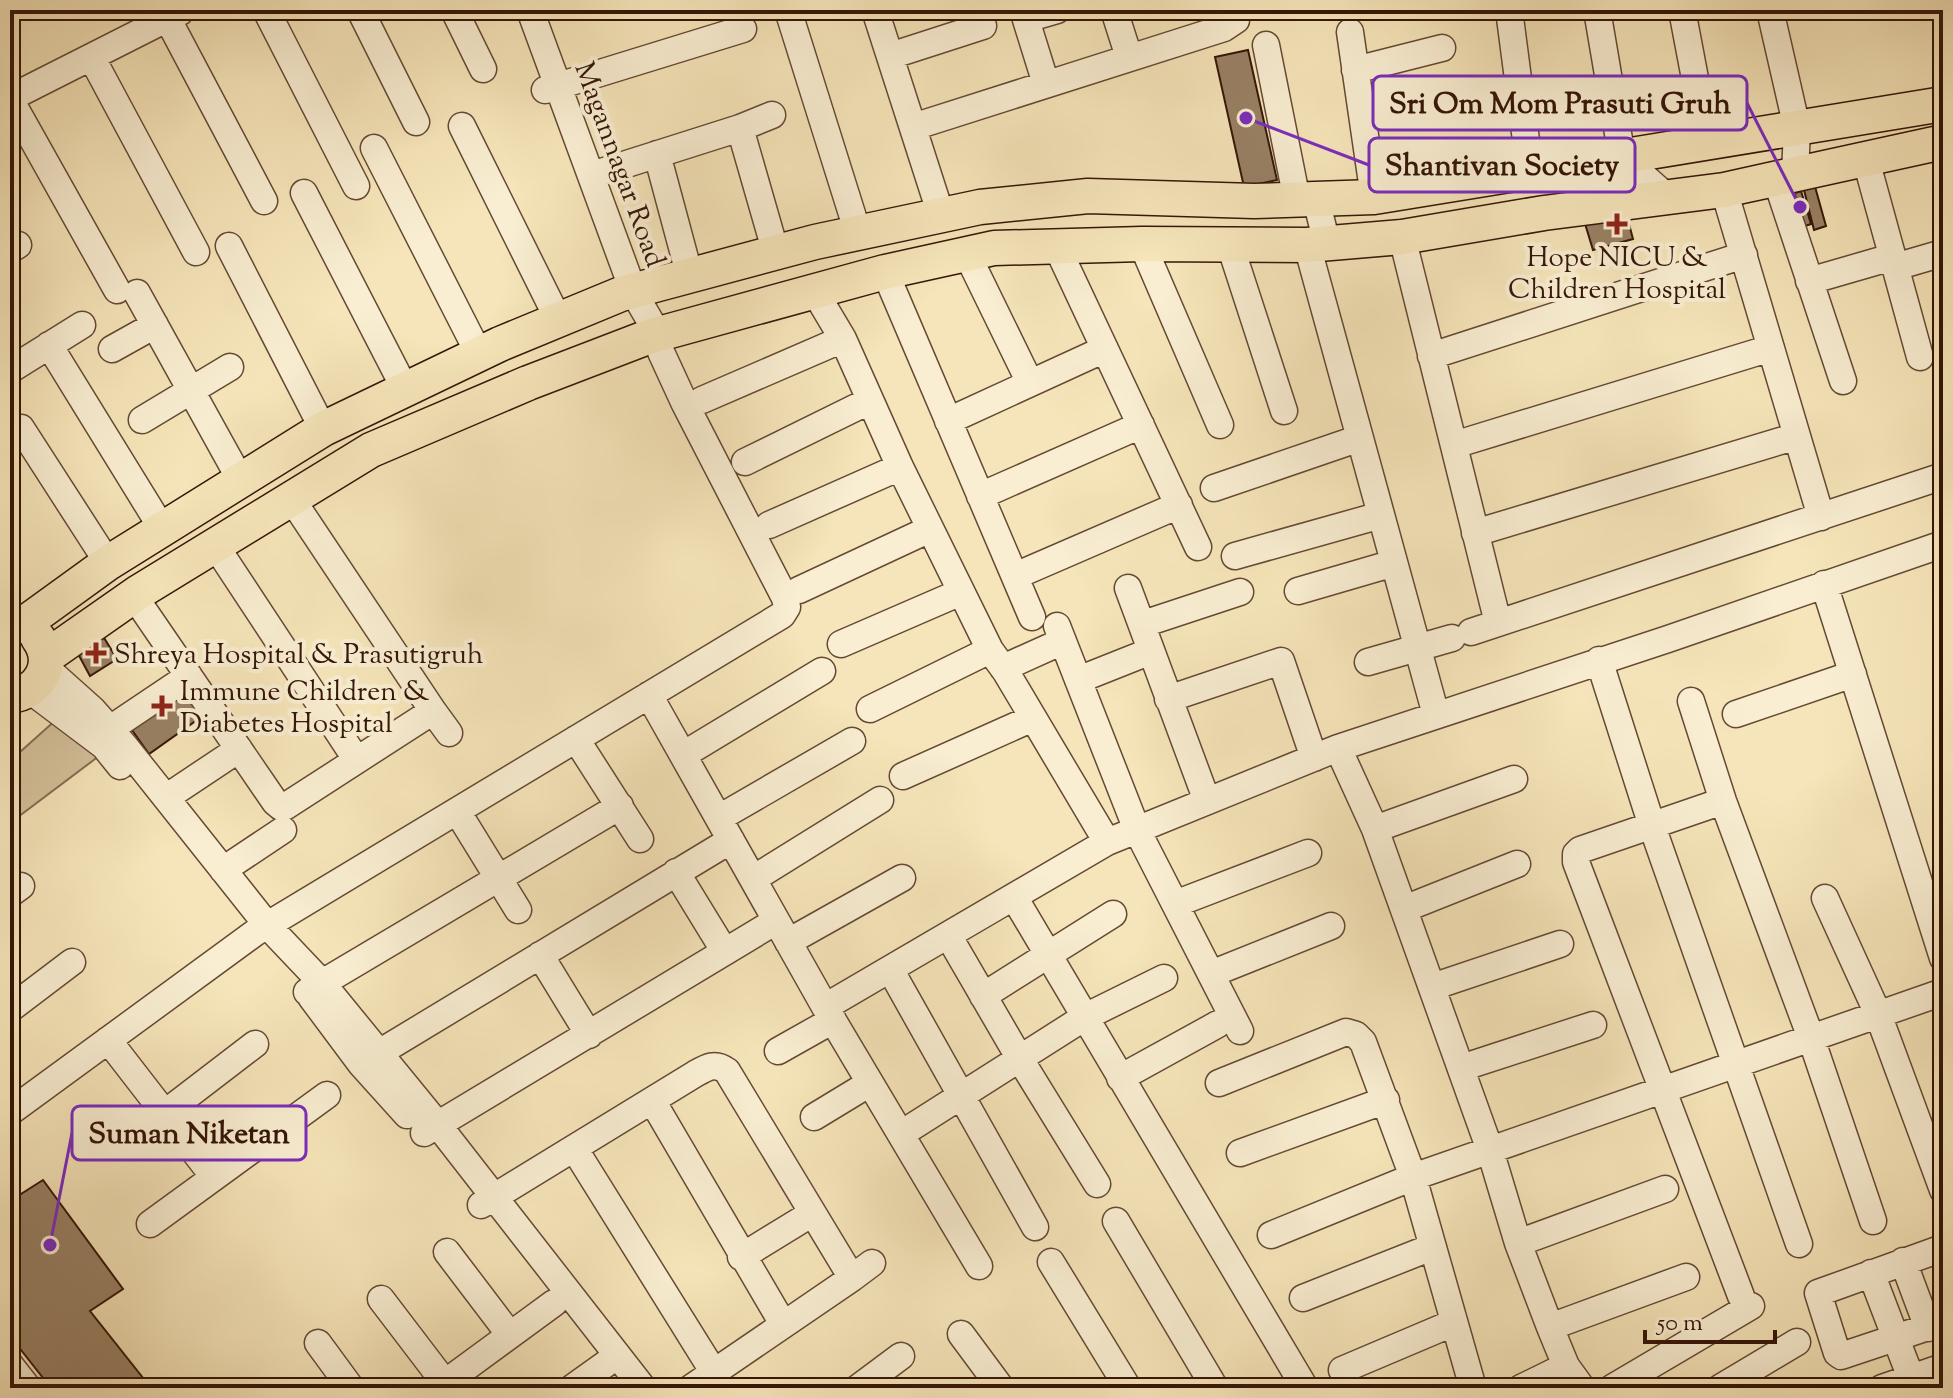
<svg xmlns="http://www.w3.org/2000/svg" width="1953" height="1398" viewBox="0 0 1953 1398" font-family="'Sorts Mill Goudy',serif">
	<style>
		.green { fill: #d5c29c; stroke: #856c52; stroke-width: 2 }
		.building { fill: #998165; stroke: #351508; stroke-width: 2 }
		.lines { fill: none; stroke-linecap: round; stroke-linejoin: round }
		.minor-casing { stroke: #654934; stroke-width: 29 }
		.major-casing { stroke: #351508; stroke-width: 37 }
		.minor { stroke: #f9eed2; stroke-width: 26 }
		.major { stroke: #f6e5ba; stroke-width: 34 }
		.poi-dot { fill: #8f2418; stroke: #f9eed2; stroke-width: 3 }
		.labels { text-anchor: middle; stroke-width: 8; stroke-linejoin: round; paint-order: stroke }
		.street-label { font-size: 28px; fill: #351508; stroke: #f9eed2 }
		.poi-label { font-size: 28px; fill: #351508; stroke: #f9eed2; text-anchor: start }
		.leader { fill: none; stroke: #7b2cbf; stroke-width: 3 }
		.callout-dot { fill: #7b2cbf; stroke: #f9eed2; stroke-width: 3 }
		.callout { fill: #f9eed2; stroke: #7b2cbf; stroke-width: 3 }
		.callout-label { font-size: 30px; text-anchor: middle; font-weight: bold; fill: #351508 }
	</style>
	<rect width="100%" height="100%" fill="#f6e5ba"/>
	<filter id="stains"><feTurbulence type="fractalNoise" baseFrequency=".0025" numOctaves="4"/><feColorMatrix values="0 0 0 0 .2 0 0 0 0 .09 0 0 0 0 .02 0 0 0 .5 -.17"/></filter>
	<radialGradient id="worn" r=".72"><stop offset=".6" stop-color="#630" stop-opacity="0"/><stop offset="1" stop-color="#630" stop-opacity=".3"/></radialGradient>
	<!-- green -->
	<path class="green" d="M 59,717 L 99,756 L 10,823 L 10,761 Z"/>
	<!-- building -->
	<path class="building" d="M 1248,50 L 1277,180 L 1244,187 L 1215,57 Z
		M 1814,183 L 1826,226 L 1814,230 L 1803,186 Z
		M 1801,191 L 1811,224 L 1796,229 L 1786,196 Z
		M 1624,205 L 1633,239 L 1593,250 L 1583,217 Z
		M 98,628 L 117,659 L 90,676 L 77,652 Z
		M 182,684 L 204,715 L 149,754 L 127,723 Z
		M 43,1180 L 123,1289 L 90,1311 L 151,1388 L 51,1388 L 10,1336 L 10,1201 Z"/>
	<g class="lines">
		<defs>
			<path id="minor" d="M 163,10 L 264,201
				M 266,10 L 356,186
				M 360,10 L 416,122
				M 454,10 L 483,69
				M 788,10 L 858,233
				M 875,10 L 941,215
				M 1023,10 L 1046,84
				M 1114,10 L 1129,57
				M 1509,10 L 1530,171
				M 1597,10 L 1622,157 L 1667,197
				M 1682,10 L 1707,142
				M 1770,10 L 1797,128 L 1795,175
				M 1026,19 L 1057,10
				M 1350,32 L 1374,197
				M 1266,45 L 1297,200
				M 890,56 L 983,26
				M 92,58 L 196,252
				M 1355,70 L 1442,48
				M 545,90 L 743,29
				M 10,98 L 180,12
				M 10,99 L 117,290
				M 462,126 L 558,319
				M 913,127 L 1224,28 L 1236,20 L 1236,10
				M 740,128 L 776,253
				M 374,148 L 479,354
				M 657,154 L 690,277
				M 1866,160 L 1920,357
				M 592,175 L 740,128 L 772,115
				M 1776,179 L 1843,381
				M 1724,190 L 1821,517
				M 304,193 L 405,389
				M 1316,199 L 1327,244
				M 1402,237 L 1498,623
				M 1142,244 L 1220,425
				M 1056,245 L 1198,547
				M 1230,245 L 1284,411
				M 1307,245 L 1436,715
				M 229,246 L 323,429
				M 10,250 L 18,245
				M 966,252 L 1030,383
				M 1895,267 L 1943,253
				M 885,272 L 1032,617
				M 1809,281 L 1892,257
				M 815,292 L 843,339 L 900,467 L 990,650 L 1006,672 L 1107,842
				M 137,293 L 240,479
				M 49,345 L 163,530
				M 112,349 L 155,325
				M 1431,356 L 1744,255
				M 10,370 L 82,325
				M 702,400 L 843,339
				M 142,420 L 230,367
				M 948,421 L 1105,349
				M 21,428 L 108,563
				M 1454,445 L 1771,348
				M 745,462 L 869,401
				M 1214,488 L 1360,438
				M 980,496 L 1141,425
				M 769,525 L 900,467
				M 1475,533 L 1797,436
				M 215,545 L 356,759
				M 1235,556 L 1381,515
				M 1015,576 L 1179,505
				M 1824,584 L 1943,958
				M 1128,588 L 1207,801
				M 799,590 L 930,529
				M 1298,591 L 1394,563
				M 134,596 L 275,802 L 281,807 L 286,806 L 433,711 L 291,498
				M 1143,624 L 1240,592
				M 1057,626 L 1137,830 L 1240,1031
				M 1471,632 L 1943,476
				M 841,644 L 961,592
				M 1599,660 L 1652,826 L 1799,1244
				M 1368,662 L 1452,638
				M 46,668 L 93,710 L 124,745 L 267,925 L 322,983 L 438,1125 L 643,1388
				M 1003,668 L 1063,641
				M 1078,680 L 1151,651
				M 31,691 L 104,746 L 120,766
				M 649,695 L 825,1007 L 979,1266
				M 1168,699 L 1281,661 L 1314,758
				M 1691,701 L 1723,801 L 1811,1038 L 1873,1221
				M 870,709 L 990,650
				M 433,711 L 449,733
				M 1736,714 L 1853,674
				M 110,729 L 189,676
				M 576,739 L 640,839
				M 683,755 L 822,671
				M 903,776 L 1033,718
				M 167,797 L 239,749
				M 1723,801 L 1580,850 L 1576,854 L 1576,862 L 1741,1296
				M 457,811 L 518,910
				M 719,818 L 852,741
				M 1375,829 L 1514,779
				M 223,870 L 283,830
				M 676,872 L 725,952
				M 753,879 L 880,800
				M 10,894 L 21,886
				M 1014,897 L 1305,1388
				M 1825,898 L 1878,1014 L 1943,1190
				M 1175,904 L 1308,853
				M 1404,909 L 1517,864
				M 948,935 L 1020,1059 L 1097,1184
				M 788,942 L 902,878
				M 540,955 L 589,1035
				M 890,969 L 1035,1227
				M 1211,974 L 1331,926
				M 1432,987 L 1560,944
				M 307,992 L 620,806
				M 983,996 L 1113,914
				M 311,997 L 361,1064 L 407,1115
				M 825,1007 L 1107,842 L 1338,748
				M 10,1009 L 72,962
				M 108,1040 L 214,1177
				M 778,1051 L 833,1020
				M 364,1062 L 731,840
				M 1461,1068 L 1593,1025
				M 1120,1078 L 1218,1024
				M 1219,1083 L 1346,1032 L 1356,1035 L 1363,1042 L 1413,1177 L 1473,1388
				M 653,1102 L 783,1324
				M 10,1112 L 256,932 L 782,615 L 787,607 L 785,598 L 684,402 L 661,352 L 659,336 L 634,293 L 530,10
				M 165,1113 L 255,1044
				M 814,1117 L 870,1083
				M 424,1133 L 776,921
				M 901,1134 L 1085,1017 L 1164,978
				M 574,1148 L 713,1371
				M 1240,1153 L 1386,1100
				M 481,1205 L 695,1074 C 707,1067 715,1062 727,1071 L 852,1278 L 691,1388
				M 1116,1221 L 1215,1388
				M 150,1224 L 327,1095
				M 1271,1235 L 1413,1177 L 1943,992
				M 1518,1243 L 1665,1189
				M 1943,1248 L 1818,1293 L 1837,1353 L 1841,1356 L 1943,1322
				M 447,1252 L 510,1335
				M 741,1257 L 811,1214
				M 1903,1261 L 1928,1328
				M 1051,1262 L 1128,1388
				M 1871,1273 L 1911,1378
				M 852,1278 L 872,1263
				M 1303,1298 L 1432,1247
				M 381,1299 L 445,1383
				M 1550,1327 L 1686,1277
				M 961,1334 L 1001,1388
				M 318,1343 L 351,1388
				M 10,1365 L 28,1388
				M 1342,1370 L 1453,1323
				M 438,1388 L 554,1303
				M 572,1388 L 607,1363
				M 858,1388 L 901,1356
				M 1521,1388 L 1566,1366
				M 1582,1388 L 1566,1366 L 1550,1327 L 1518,1243 L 1490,1150 L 1375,829 L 1338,748 L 1668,639 L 1943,544
				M 1612,1388 L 1751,1306
				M 1720,1388 L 1797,1342
				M 1882,1388 L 1943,1367"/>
			<path id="major" d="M 21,626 L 108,563 L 323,429 L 500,344 L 621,294 L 815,242 L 980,207 L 1088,196 L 1254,201 L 1374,197 L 1943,104
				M 46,657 L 139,592 L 371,450 L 528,383 L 648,337 L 885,272 L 994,248 L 1142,244 L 1307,245 L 1402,237 L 1544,213 L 1724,190 L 1943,142
				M 10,696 C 39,693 57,664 38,638"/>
		</defs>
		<!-- minor casing -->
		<use href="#minor" class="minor-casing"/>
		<!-- major casing -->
		<use href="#major" class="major-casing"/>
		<!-- minor -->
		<use href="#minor" class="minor"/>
		<!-- major -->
		<use href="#major" class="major"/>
	</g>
	<!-- markers -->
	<g class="poi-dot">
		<path d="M1613 212h8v8h8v8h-8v8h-8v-8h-8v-8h8z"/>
		<path d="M92 641h8v8h8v8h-8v8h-8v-8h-8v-8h8z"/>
		<path d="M158 694h8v8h8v8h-8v8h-8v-8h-8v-8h8z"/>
	</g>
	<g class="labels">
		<!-- street labels -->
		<g class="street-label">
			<text transform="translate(621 164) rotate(70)" y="10">Magannagar Road</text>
		</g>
		<!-- poi labels -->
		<g class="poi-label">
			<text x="1617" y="266" text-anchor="middle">Hope NICU &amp;<tspan x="1617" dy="32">Children Hospital</tspan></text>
			<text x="114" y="663">Shreya Hospital &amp; Prasutigruh</text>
			<text x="180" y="700">Immune Children &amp;<tspan x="180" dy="32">Diabetes Hospital</tspan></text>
		</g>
	</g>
	<!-- callouts -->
	<path class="leader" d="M1800 207L1747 103M1246 118L1369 165M50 1245L72 1133"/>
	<g class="callout-dot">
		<circle cx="1800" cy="207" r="8"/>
		<circle cx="1246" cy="118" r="8"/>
		<circle cx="50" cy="1245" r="8"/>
	</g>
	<g class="callout">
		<rect x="1373" y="76" width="374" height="54" rx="8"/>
		<rect x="1369" y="138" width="266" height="54" rx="8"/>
		<rect x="72" y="1106" width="234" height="54" rx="8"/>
	</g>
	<g class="callout-label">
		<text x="1560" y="113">Sri Om Mom Prasuti Gruh</text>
		<text x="1502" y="175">Shantivan Society</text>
		<text x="189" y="1143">Suman Niketan</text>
	</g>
	<!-- margin -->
	<rect width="1953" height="1398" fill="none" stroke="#f6e5ba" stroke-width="40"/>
	<rect x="12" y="12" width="1929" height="1374" fill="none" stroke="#351508" stroke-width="4"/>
	<rect x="20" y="20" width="1913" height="1358" fill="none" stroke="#351508" stroke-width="2"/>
	<!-- scale -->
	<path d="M1645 1330v12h130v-12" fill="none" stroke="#351508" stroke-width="4"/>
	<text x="1657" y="1330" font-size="24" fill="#351508" stroke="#f9eed2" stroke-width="6" paint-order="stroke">50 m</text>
	<rect width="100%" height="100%" filter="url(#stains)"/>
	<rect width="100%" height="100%" fill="url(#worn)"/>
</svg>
